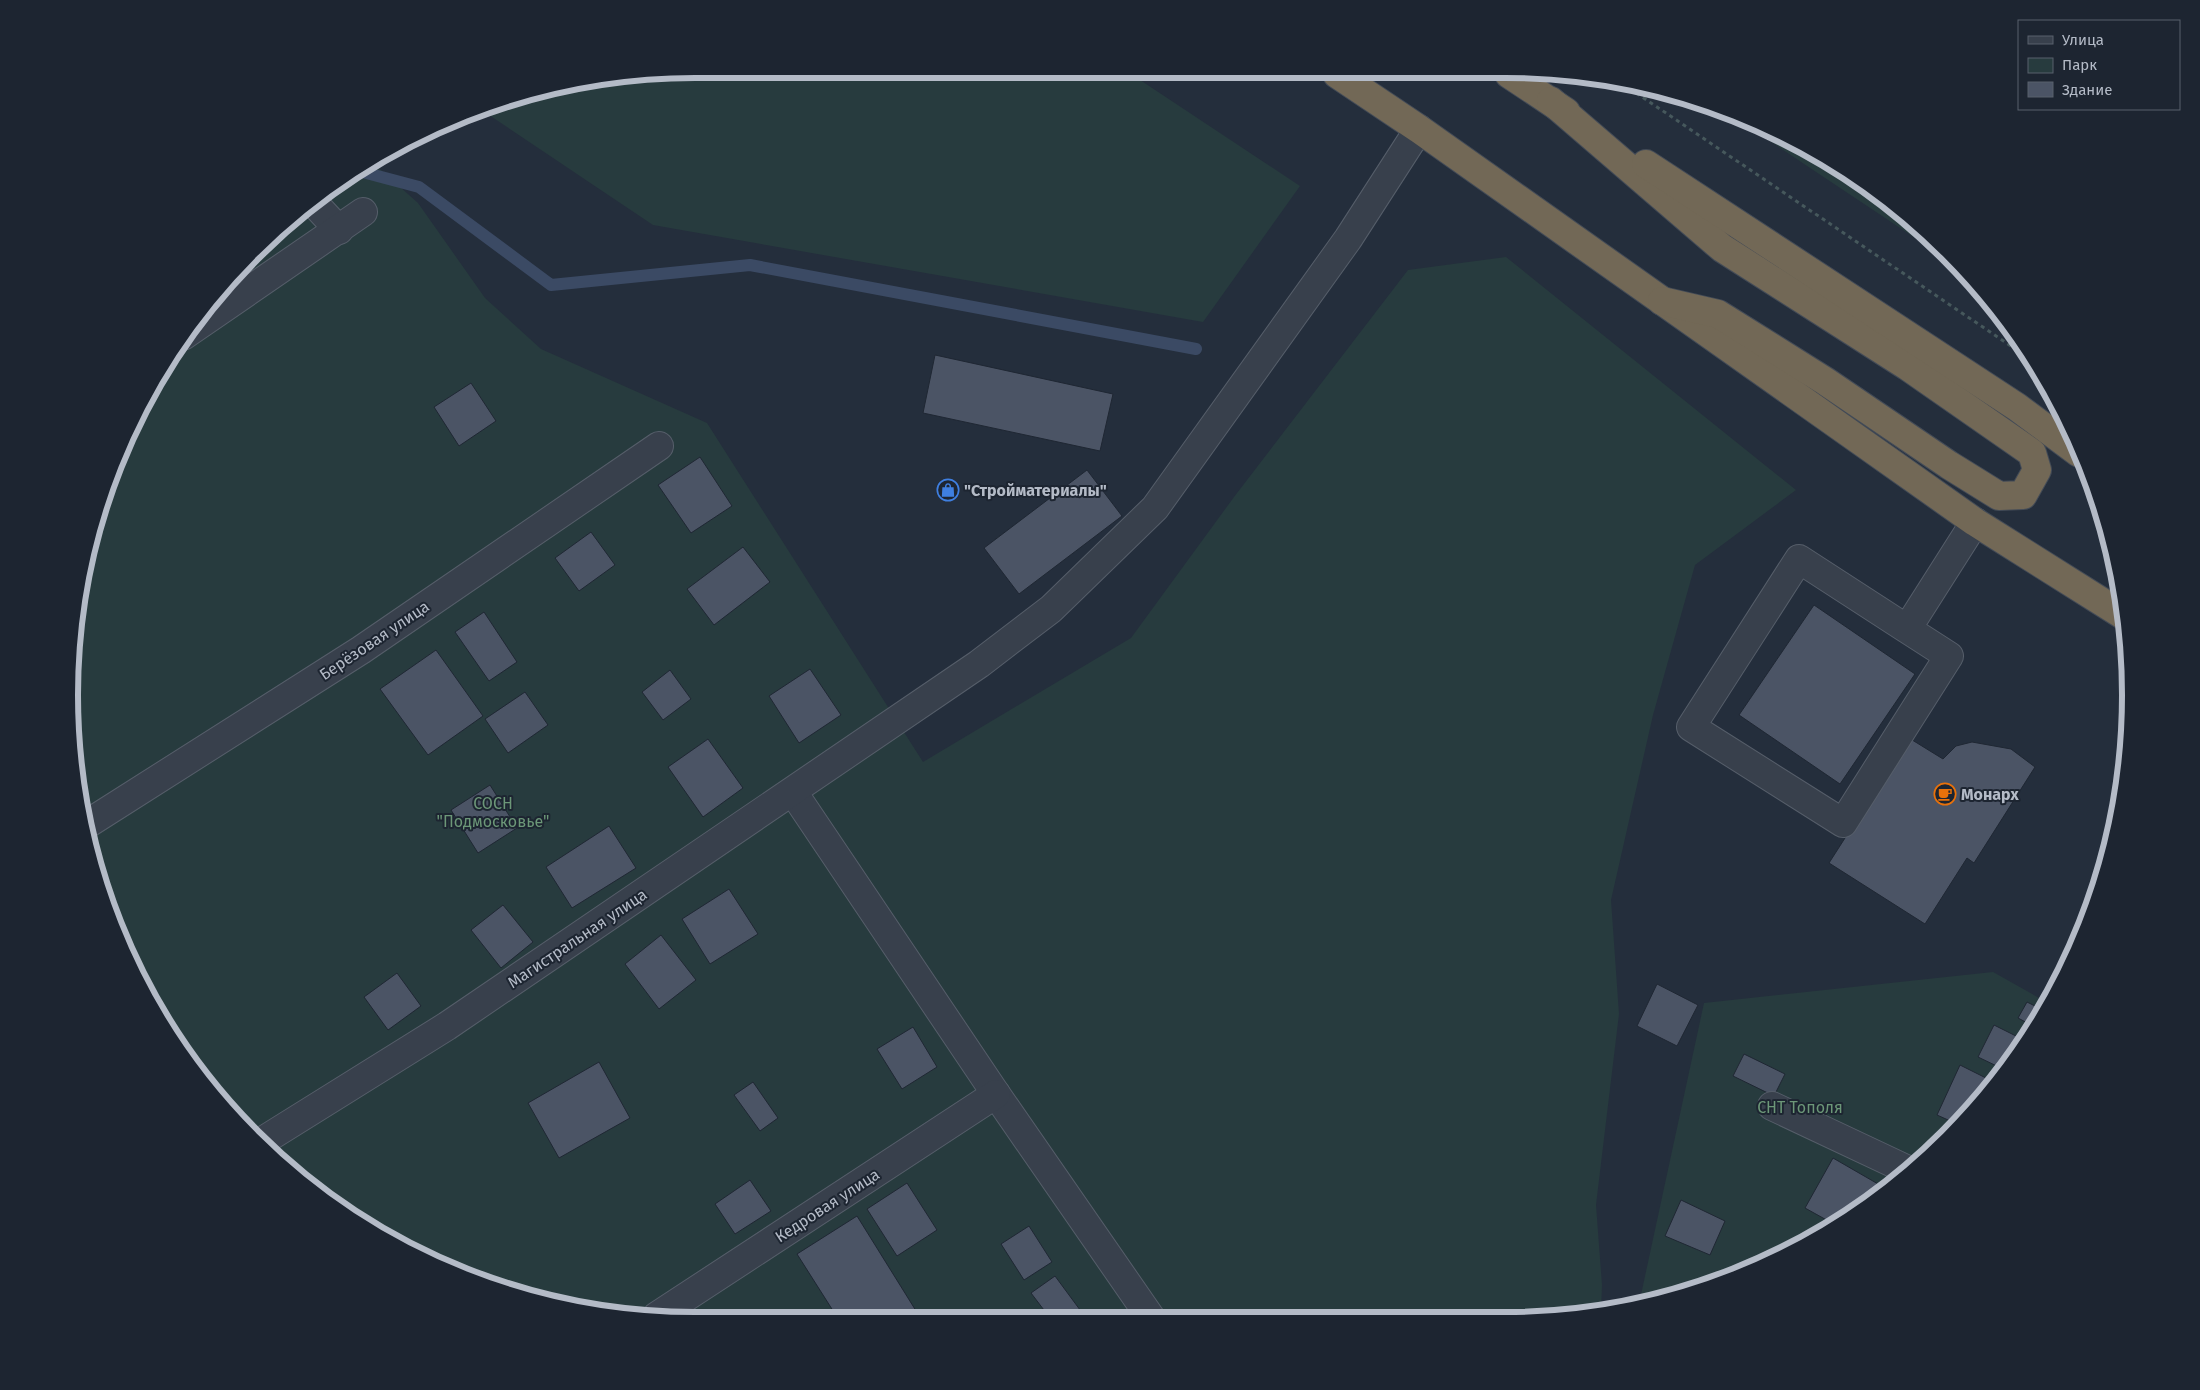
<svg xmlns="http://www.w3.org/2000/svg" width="2200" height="1390" font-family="'Fira Sans',sans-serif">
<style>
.green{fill:#273b3e}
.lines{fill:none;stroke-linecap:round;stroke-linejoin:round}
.stream{stroke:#3b4a64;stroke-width:12}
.building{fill:#4b5465;stroke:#1f2733}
.minor-casing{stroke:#565e6a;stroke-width:30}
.highway-casing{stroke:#434b57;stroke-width:30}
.path{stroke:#46585c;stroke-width:3;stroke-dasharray:4 4;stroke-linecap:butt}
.minor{stroke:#38404c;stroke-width:28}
.highway{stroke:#726856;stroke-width:28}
.labels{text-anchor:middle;stroke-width:4;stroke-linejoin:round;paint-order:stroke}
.poi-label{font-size:16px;font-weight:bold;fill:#b4bbc7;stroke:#1d2531;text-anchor:start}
.street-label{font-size:16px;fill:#b4bbc7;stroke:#1d2531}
.park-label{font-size:16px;fill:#6c9778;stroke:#1d2531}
.rim{fill:none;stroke:#b4bbc7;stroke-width:6}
</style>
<rect width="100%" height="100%" fill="#242e3c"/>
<g class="green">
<path d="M613,74H1131L1300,186L1203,322L653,225L480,109L494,102Z"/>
<path d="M1725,111L1745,117L1886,198L1963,270Z"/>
<path d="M372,162L418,203L485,298L541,349L707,423L923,762L1131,638L1234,497L1408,270L1506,257L1796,490L1695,565L1653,715L1611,900L1619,1014L1596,1205L1602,1285L1601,1311L1546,1320L614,1316L456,1274L314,1192L224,1108L174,1043L117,935L90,857L74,776L70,654L102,493L153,382L198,314L282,224L347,174Z"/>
<path d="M1993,972L2048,1003L2002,1076L1918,1166L1782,1257L1667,1300L1639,1304L1704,1003Z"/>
</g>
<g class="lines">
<path class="stream" d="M355,170L419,187L551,285L750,265L1196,349"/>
</g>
<g class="building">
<path d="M935,355L1113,394L1100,451L923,413Z"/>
<path d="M471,383L496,421L459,446L434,407Z"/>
<path d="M700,457L732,506L691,533L658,485Z"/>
<path d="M1087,470L1122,516L1019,594L984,548Z"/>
<path d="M591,532L615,565L579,591L555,558Z"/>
<path d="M743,547L770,582L714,625L687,589Z"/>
<path d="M1814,605L1915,674L1840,784L1739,715Z"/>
<path d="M484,612L517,662L489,681L455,632Z"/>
<path d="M436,650L483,716L428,755L380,689Z"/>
<path d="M810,669L841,715L799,743L769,696Z"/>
<path d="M670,670L691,699L663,720L642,692Z"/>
<path d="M525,692L548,725L508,753L485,719Z"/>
<path d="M1909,738L1943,759L1956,746L1972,742L2011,749L2035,767L1974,863L1967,858L1925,924L1829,863Z"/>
<path d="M708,739L743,788L703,817L668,767Z"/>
<path d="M490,785L517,828L478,853L451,810Z"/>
<path d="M609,826L636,868L572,908L546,867Z"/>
<path d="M729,889L758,934L710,964L682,919Z"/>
<path d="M503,905L533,942L501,968L471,930Z"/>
<path d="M661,935L696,980L659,1009L625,964Z"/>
<path d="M397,973L421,1006L388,1030L364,997Z"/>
<path d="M1657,984L1698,1005L1677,1046L1637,1026Z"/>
<path d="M2027,1002L2043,1010L2033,1026L2018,1018Z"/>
<path d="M1994,1025L2024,1040L2005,1070L1978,1057Z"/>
<path d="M913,1027L937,1067L902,1089L877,1049Z"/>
<path d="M1744,1054L1785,1074L1774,1096L1733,1076Z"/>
<path d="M599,1062L630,1118L559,1158L528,1103Z"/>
<path d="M1960,1065L1990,1080L1981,1099L1957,1124L1937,1115Z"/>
<path d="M753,1082L778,1118L760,1131L734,1095Z"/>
<path d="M1833,1158L1885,1188L1832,1223L1805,1208Z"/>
<path d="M750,1180L771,1211L735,1234L715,1204Z"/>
<path d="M907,1183L937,1230L897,1256L867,1209Z"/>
<path d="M1681,1200L1725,1221L1710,1255L1665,1236Z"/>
<path d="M857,1216L918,1314L912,1317H837L797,1254Z"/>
<path d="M1029,1226L1052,1262L1024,1280L1001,1244Z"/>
<path d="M1055,1276L1086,1318H1050L1031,1293Z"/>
</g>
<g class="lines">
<g class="minor-casing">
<g id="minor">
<path d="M312,201L339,230"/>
<path d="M183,336L363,212"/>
<path d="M1907,629L1949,656L1843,823L1691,727L1799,559L1907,629L1975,522"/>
<path d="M793,792L996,1094L1151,1318"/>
<path d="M84,826L361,650L659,446"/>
<path d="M1772,1106L1910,1171"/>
<path d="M261,1142L447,1026L979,664L1051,609L1155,508L1348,239L1419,129"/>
<path d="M657,1316L996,1094"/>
</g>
</g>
<g class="highway-casing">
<g id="highway">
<path d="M1337,74L1419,129L1975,522L2126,617"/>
<path d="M1509,74L1566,112"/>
<path d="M1551,101L1722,248L1907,366L2032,453L2037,470L2023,495L1999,496L1949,465L1825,381L1718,314L1662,301"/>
<path d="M1646,164L2017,407L2079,453"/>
</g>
</g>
<path class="path" d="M1623,84L2033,361"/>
<use href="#minor" class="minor"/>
<use href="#highway" class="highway"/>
</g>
<defs>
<g id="shop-ring" transform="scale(1.125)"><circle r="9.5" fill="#1d2531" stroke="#3f7fe0" stroke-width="1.5"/><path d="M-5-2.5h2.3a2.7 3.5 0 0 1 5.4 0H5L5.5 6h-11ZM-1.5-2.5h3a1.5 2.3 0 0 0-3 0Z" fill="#3f7fe0"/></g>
<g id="cafe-ring" transform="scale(1.125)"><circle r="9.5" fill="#1d2531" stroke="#e8710a" stroke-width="1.5"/><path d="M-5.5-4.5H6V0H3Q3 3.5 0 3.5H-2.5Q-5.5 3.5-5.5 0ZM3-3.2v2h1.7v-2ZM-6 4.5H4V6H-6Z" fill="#e8710a"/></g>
</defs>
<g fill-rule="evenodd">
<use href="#shop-ring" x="948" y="490"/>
<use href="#cafe-ring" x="1945" y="794"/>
</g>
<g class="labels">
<g class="poi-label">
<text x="964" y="496">"Стройматериалы"</text>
<text x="1961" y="800">Монарх</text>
</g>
<g class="street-label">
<text transform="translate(374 640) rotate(-34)" y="6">Берёзовая улица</text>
<text transform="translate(577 938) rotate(-34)" y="6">Магистральная улица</text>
<text transform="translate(827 1205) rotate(-33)" y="6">Кедровая улица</text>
</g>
<g class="park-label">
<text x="493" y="809">СОСН<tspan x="493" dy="18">"Подмосковье"</tspan></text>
<text x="1800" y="1113">СНТ Тополя</text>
</g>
</g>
<path d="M0 0H2200V1390H0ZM695 78H1505A617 617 0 0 1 2122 695V695A617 617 0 0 1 1505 1312H695A617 617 0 0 1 78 695V695A617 617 0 0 1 695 78Z" fill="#1d2531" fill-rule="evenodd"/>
<path class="rim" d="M695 78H1505A617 617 0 0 1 2122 695V695A617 617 0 0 1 1505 1312H695A617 617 0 0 1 78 695V695A617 617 0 0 1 695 78Z"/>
<rect x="2018" y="20" width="162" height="90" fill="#1d2531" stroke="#59616d"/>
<rect x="2028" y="36" width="25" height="8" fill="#38404c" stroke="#59616d"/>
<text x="2062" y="45" font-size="15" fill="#b4bbc7">Улица</text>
<rect x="2028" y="58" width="25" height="15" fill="#273b3e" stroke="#59616d"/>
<text x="2062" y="70" font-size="15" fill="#b4bbc7">Парк</text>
<rect x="2028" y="82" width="25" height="15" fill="#4b5465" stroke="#59616d"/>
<text x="2062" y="95" font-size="15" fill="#b4bbc7">Здание</text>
</svg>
